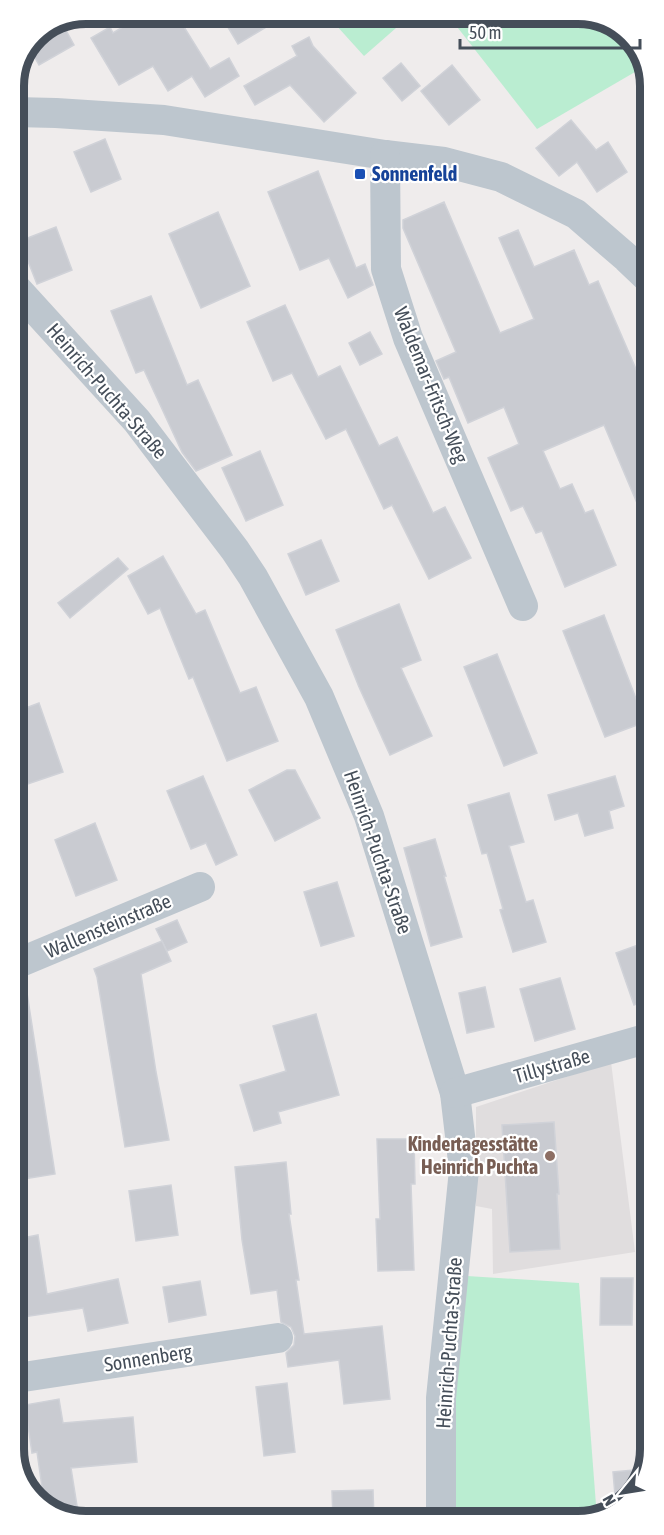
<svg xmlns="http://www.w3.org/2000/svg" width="664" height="1535" font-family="'Asap Condensed',sans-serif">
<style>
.education{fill:#e0ddde}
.green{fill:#baedd1}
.building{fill:#c9cbd1;stroke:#d0d2d8;stroke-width:1.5}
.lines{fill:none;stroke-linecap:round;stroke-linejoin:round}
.minor{stroke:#bdc6ce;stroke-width:30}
.transit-dot{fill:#1a4fb4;stroke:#fff;stroke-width:2}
.education-dot{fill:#8d6e63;stroke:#fff;stroke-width:2}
.labels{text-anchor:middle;stroke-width:4.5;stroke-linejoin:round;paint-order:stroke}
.transit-label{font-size:20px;font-weight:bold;fill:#164399;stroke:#fff;text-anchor:start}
.street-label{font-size:20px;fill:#454e59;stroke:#fff}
.education-label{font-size:20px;font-weight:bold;fill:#785e54;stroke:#fff;text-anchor:end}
.rim{fill:none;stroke:#454e59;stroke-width:8}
</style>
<rect width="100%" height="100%" fill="#efecec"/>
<path class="education" d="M611,1062L635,1252L493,1274L492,1209L476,1206V1107Z"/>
<g class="green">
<path d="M326,14H412L364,56Z"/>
<path d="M447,14H583L622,28L647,62V65L537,129Z"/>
<path d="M467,1276L579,1283L597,1518L452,1519V1392Z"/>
</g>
<g class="building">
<path d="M144,14H176L210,69L229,58L239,76L205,97L192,76L168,91L153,66L119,85L91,38L110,27L113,33Z"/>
<path d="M220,14H288L238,44Z"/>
<path d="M62,23L74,45L39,65L29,47L35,34Z"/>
<path d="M309,37L313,46L356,93L324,122L290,85L255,105L244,86L297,56L292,46Z"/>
<path d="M401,63L420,86L402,101L383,78Z"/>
<path d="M452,65L480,100L449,125L421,91Z"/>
<path d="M571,120L596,150L608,142L627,172L597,192L577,162L559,176L536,148Z"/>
<path d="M105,139L121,179L91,192L74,152Z"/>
<path d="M318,171L356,268L365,264L373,285L348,298L329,258L300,270L268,192Z"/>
<path d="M444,202L500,333L534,319L499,238L518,230L534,267L574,250L589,285L598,281L648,397V529L604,425L543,451L560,489L572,484L585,513L593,510L616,565L565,587L542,531L536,533L523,506L511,511L488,458L519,444L504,407L468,423L449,377L444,379L436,361L456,352L403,228V220Z"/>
<path d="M218,212L250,286L201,308L169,234Z"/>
<path d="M56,227L72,270L37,284L20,241Z"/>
<path d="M151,296L187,385L198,380L232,455L196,471L182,452L144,370L136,373L111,311Z"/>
<path d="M285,305L318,377L340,366L379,446L397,437L433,513L445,507L471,558L429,579L392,505L384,509L346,429L326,439L292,373L273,381L247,322Z"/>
<path d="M370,332L382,354L360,365L349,343Z"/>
<path d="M260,451L283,505L246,521L222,468Z"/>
<path d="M321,540L339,581L306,595L288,554Z"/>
<path d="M163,556L196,614L205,610L240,693L256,687L278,741L227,761L193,677L189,679L160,608L148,614L128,576Z"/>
<path d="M118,558L128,569L70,618L58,603Z"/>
<path d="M399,604L421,660L401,668L432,736L390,755L359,687L336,630Z"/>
<path d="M604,615L645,722L605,737L563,631Z"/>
<path d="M497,654L537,753L504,766L464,667Z"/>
<path d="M39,703L63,772L16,788L15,712Z"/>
<path d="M287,770H295L320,818L275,841L249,790Z"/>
<path d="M203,776L237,855L216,865L206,843L191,849L167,791Z"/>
<path d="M615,776L624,806L609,811L613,828L585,836L578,813L555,820L548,795Z"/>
<path d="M509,793L524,842L509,846L526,902L533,900L546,942L513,952L500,910L503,909L487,853L482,854L468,805Z"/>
<path d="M95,823L117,880L76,896L55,840Z"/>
<path d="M435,839L446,876H444L462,937L431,946L404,848Z"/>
<path d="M337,882L354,936L321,946L304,892Z"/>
<path d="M177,920L187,942L167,951L156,929Z"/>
<path d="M162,941L171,961L141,974L156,1072L169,1140L125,1147L97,977L94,969Z"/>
<path d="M649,941V999L634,1005L616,953Z"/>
<path d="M560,978L575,1029L535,1041L520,989Z"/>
<path d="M485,987L494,1027L467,1033L459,993Z"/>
<path d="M27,993L55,1174L17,1180L16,994Z"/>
<path d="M316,1014L339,1095L278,1112L281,1123L254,1131L240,1085L286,1071L273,1026Z"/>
<path d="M554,1122L559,1194H557L560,1249L510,1252L502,1125Z"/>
<path d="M377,1139H414L415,1184H411L414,1270L378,1271L376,1219H380Z"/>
<path d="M286,1162L291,1214H289L299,1280H296L304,1334L382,1326L390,1399L344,1404L339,1360L288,1367L286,1353L294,1345L295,1336L291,1327L281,1322L277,1290L251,1294L242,1240L235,1167Z"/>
<path d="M171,1185L178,1235L136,1241L129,1191Z"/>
<path d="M38,1235L47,1294L118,1279L128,1323L88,1331L83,1308L17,1318V1239Z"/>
<path d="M601,1278H633L632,1325H600Z"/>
<path d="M200,1281L206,1315L169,1322L163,1287Z"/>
<path d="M287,1383L295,1452L264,1456L256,1387Z"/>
<path d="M59,1399L63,1423L133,1417L137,1462L71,1468L78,1512L62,1514L45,1508L37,1452L32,1453L25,1405Z"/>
<path d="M644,1469L636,1493L616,1507L613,1472Z"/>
<path d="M373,1490L374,1519L333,1520L332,1491Z"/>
</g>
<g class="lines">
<g class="minor">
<path d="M14,112L56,113L164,120L385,155L444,162L501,177L576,214L627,258L647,277"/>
<path d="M385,155L386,269L408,338L523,606"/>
<path d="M14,286L137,421L235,550L253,577L319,697L369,816L455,1093L464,1170L441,1398V1519"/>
<path d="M16,964L200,887"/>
<path d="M455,1093L649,1038"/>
<path d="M17,1378L278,1338"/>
</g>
</g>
<rect class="transit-dot" x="354" y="168" width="12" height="12" rx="3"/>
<circle class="education-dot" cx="550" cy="1156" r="6"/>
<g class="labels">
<g class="transit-label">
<text x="372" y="181">Sonnenfeld</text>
</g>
<g class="street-label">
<text transform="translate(431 385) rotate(68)" y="7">Waldemar-Fritsch-Weg</text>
<text transform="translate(107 391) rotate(49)" y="7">Heinrich-Puchta-Straße</text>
<text transform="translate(378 852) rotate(71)" y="7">Heinrich-Puchta-Straße</text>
<text transform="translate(108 926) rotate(-23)" y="7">Wallensteinstraße</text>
<text transform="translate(552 1066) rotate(-16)" y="7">Tillystraße</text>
<text transform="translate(449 1343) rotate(-86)" y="7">Heinrich-Puchta-Straße</text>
<text transform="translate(148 1358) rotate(-9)" y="7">Sonnenberg</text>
</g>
<g class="education-label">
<text x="538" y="1151">Kindertagesstätte<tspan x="538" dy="23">Heinrich Puchta</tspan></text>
</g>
</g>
<path d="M0 0H664V1535H0ZM86 24H578A62 62 0 0 1 640 86V1449A62 62 0 0 1 578 1511H86A62 62 0 0 1 24 1449V86A62 62 0 0 1 86 24Z" fill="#fff" fill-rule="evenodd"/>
<path class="rim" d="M86 24H578A62 62 0 0 1 640 86V1449A62 62 0 0 1 578 1511H86A62 62 0 0 1 24 1449V86A62 62 0 0 1 86 24Z"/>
<g transform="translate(622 1493) rotate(240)" stroke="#ffffff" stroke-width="4.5" paint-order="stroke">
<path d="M0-4.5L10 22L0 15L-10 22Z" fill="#454e59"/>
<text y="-9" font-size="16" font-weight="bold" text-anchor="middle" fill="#454e59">N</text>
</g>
<path d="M460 39v9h180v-9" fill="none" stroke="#454e59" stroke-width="3"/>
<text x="469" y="39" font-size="18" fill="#454e59" stroke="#ffffff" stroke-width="4.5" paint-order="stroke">50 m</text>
</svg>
